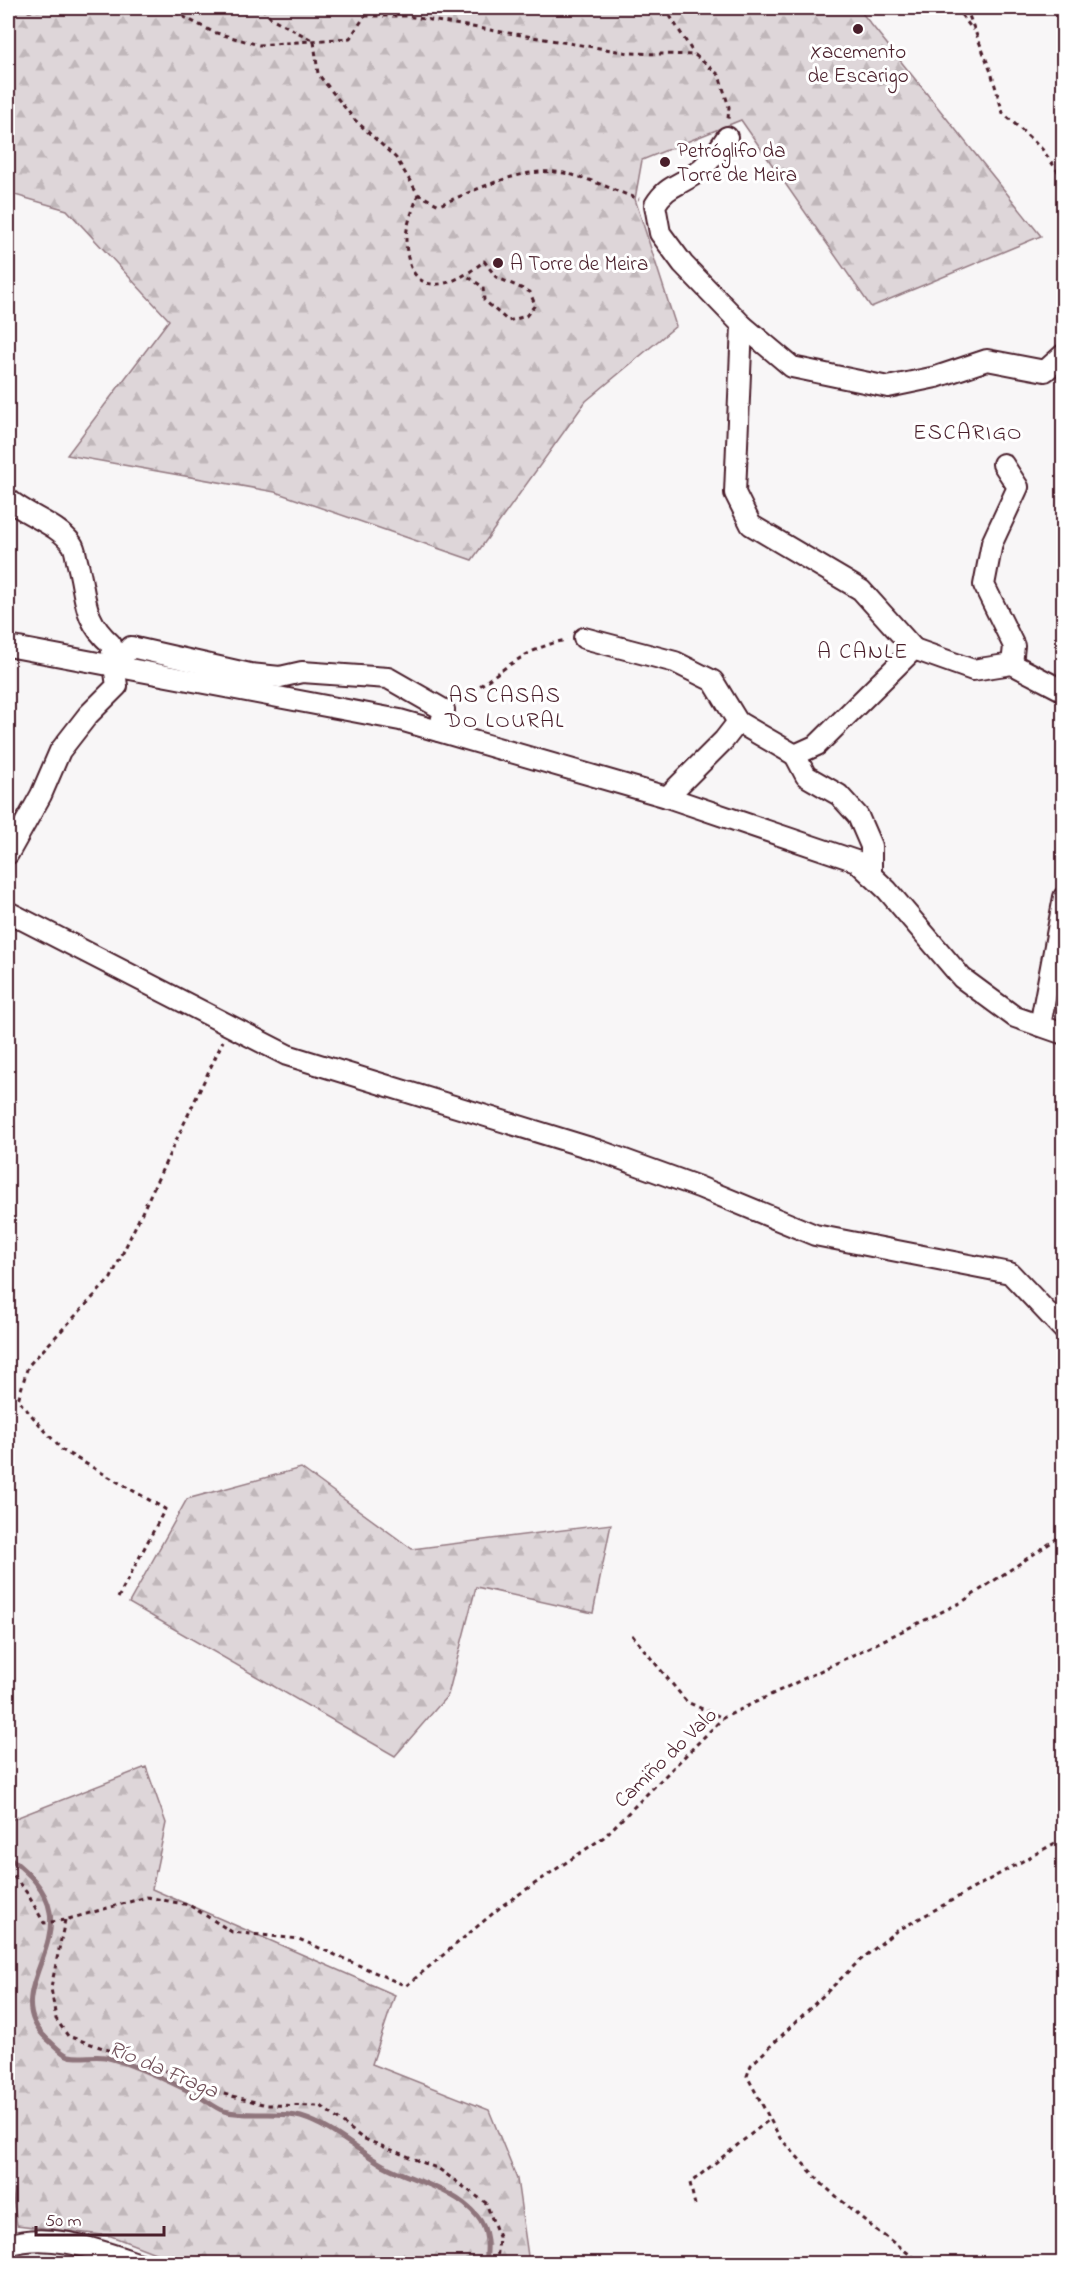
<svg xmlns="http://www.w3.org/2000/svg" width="1071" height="2271" font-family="'Indie Flower',sans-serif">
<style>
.forest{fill:url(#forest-firs);stroke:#947a82;stroke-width:1.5}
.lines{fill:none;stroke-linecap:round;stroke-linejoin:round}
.stream{stroke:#8f747b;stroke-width:5}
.minor-casing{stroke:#4a1f2b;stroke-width:24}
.path{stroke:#4a1f2b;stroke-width:3;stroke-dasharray:4.5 4.5;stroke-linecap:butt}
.minor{stroke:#fff;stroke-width:20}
.poi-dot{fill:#4a1f2b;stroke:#fff;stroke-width:2}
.labels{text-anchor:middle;stroke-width:6;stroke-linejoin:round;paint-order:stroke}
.poi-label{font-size:21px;fill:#4a1f2b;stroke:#fff;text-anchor:start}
.street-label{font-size:21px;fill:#4a1f2b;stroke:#fff}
.neighbourhood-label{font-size:22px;letter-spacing:1.5px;fill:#4a1f2b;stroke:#fff}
.water-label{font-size:22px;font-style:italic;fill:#72515a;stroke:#fff}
</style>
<defs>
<pattern id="forest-firs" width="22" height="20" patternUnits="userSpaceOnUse" patternTransform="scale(1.5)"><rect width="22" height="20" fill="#ded6d9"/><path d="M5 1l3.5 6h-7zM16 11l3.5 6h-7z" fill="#c0b7ba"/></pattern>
</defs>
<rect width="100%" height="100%" fill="#f8f6f7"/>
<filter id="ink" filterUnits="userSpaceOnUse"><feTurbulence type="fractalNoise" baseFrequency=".0167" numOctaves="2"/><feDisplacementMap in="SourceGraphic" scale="12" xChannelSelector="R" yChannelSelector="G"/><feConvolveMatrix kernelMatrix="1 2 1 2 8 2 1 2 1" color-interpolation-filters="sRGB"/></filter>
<g filter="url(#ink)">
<g class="forest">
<path d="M8,8H858L1041,236L871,307L741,120L642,160L635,199L676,326L586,401L472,560L275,492L67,455L169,320L67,210L8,193Z"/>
<path d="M301,1468L412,1549L611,1524L593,1613L476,1587L448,1695L395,1756L129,1603L187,1499Z"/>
<path d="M146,1767L166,1823L152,1889L395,1995L372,2064L489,2110L517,2179L529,2263H181L111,2236L17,2225L8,2165V1821Z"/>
</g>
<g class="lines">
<path class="stream" d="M8,1856C26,1871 46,1887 50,1912C57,1958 5,2000 47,2039C54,2044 60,2053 69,2056C80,2059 93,2055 105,2057C130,2063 173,2083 197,2095C206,2100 215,2108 224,2111C249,2118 276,2110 301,2117C331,2126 355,2149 383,2165C412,2181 454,2188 477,2216C489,2230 488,2247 486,2264"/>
<g class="minor-casing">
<g id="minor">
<path d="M727,137C717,152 708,165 692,176C675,187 666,187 655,205L660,233L683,264L742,325L735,493L751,525L861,590L914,649"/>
<path d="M742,325L792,367L888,387L936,377L987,360L1045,371L1064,354"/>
<path d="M1003,464L1018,487L992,543L984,585L1014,646L1012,664"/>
<path d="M8,499C27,516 56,523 72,544C75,548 76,556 77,561C87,596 81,618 111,644L117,686L88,715L60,751L41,795L8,854"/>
<path d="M584,638L675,662L713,681L738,722"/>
<path d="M8,646L400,720L667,797L856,861L887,890L962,978L1015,1017L1064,1034"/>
<path d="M114,666L131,647L250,674L280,677L302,672L388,678L444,710L439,731"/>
<path d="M795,755L806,776L839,795L858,816L871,846V875"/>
<path d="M667,797L724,740L738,722L795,755L817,745L914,649L973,670L1012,664L1064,691"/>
<path d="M8,912L287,1055L597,1150L699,1187L815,1235L1010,1273L1064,1330"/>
<path d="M1040,1026L1064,897"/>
<path d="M8,2245C50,2231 98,2250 140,2264"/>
</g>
</g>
<g class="path">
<path d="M19,8L29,11L56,8"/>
<path d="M167,8L213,32L259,45L350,38L365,16"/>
<path d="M262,8L271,18L314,41L318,74L354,119L396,158L418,194L439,205C472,192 506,174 541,172C574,169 608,189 639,199"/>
<path d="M362,8L365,16"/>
<path d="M665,8L694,54"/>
<path d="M956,8L973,30"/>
<path d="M966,8L991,72L1003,113L1042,149L1064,180"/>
<path d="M365,16H406L629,53L695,55L719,75L729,107L728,119"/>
<path d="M418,194C414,208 406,225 406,239C407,301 450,290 484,261L496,277L530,292L535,305L526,316L508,321L484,300L483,287L467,276"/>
<path d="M458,701C491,680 526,646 567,640"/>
<path d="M118,1598L165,1509L62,1450L18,1400L28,1366L111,1278L223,1041"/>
<path d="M632,1635L687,1702L723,1718"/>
<path d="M8,1869L27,1893L44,1923L65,1920L147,1897L189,1905L232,1932L299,1939L406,1986L503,1905L604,1837L723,1718L962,1602L1064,1534"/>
<path d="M65,1920L51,1988L56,2019L68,2036L152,2065L220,2093L267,2105L321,2106L362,2138L439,2169L486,2203L499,2237L497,2264"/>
<path d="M695,2205L690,2183L770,2119"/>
<path d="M923,2264L876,2230L823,2185L780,2138L747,2076L751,2065L857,1963L895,1932L1064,1838"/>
</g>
<use href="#minor" class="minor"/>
</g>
</g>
<g class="poi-dot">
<circle cx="858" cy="29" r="6"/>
<circle cx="665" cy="162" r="6"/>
<circle cx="498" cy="263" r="6"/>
</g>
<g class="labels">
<g class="poi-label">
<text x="858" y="58" text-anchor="middle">Xacemento<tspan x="858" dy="24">de Escarigo</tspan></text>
<text x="677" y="157">Petróglifo da<tspan x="677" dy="24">Torre de Meira</tspan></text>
<text x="510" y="270">A Torre de Meira</text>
</g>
<g class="street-label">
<text transform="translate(665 1757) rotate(-44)" y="7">Camiño do Valo</text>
</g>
<g class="neighbourhood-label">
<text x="968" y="439">ESCARIGO</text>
<text x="863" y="658">A CANLE</text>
<text x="505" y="702">AS CASAS<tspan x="505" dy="25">DO LOURAL</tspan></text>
</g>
<g class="water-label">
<text transform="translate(164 2068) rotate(23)" y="8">Río da Fraga</text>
</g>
</g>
<rect width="1071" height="2271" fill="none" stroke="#fff" stroke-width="30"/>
<rect x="15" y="15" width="1041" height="2241" fill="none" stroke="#4a1f2b" stroke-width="2" filter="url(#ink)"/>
<path d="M36 2226v9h128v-9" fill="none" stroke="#4a1f2b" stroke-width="3"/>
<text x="45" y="2226" font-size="18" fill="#4a1f2b" stroke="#ffffff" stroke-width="4.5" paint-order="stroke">50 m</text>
</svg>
